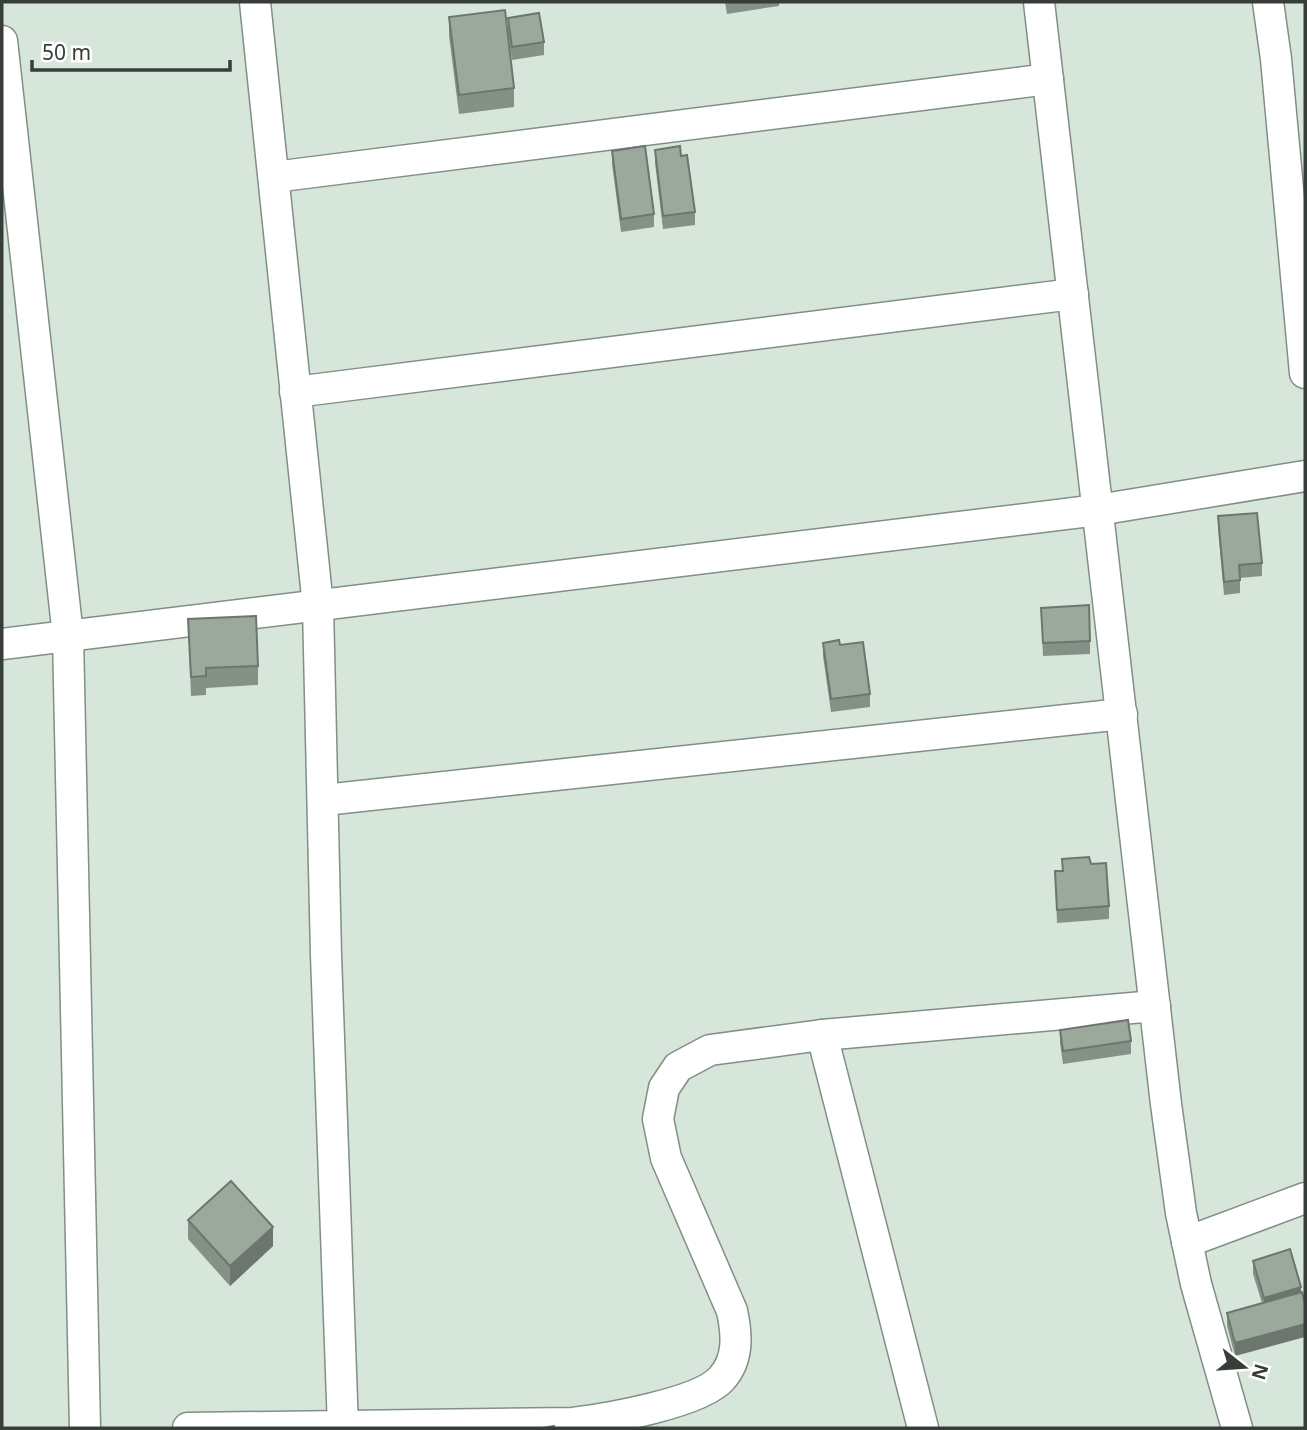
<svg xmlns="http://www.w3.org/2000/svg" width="1307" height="1430" font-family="'Noto Sans',sans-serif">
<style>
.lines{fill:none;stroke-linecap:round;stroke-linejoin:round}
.street-casing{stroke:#818f84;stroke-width:33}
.street{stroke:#fff;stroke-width:30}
.wall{fill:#859187}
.shaded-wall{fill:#6c766e}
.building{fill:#9ba99d;stroke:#6c766e;stroke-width:2}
</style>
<rect width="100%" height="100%" fill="#d7e6da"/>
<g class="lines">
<g class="street-casing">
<g id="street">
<path d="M255,2L318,606L326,955L343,1428"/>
<path d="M1039,2L1166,1104L1181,1213L1196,1284L1237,1428"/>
<path d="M1268,2L1276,59L1305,373"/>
<path d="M2,41L68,636L85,1428"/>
<path d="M274,177L1048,79"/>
<path d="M295,392L1073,294"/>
<path d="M2,644L1098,510L1305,476"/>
<path d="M324,800L1122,714"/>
<path d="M822,1035L923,1428"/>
<path d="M1187,1242L1305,1198"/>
<path d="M188,1428L573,1423C606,1419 701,1403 722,1378C739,1359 737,1334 732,1311L666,1158L658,1119L664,1088L678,1067L710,1050L822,1035L1155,1006"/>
</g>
</g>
<use href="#street" class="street"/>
</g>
<g class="wall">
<path d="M725,2H779V6L727,14Z"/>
<path d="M449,17L514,88V107L459,114L449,36Z"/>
<path d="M508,18L544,42V55L512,60L508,31Z"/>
<path d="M655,150L681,156L695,212V225L663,229L655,163Z"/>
<path d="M612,151L654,214V227L621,232L612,164Z"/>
<path d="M1218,516L1262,563V576L1240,578V593L1224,595L1218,529Z"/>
<path d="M1041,608L1090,641V654L1043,656Z"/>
<path d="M188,619L258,666V685L206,688V695L191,696Z"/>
<path d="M823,643L840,645L870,694V707L831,712L823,656Z"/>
<path d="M1062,859L1109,906V919L1057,923L1055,871H1062Z"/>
<path d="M1060,1030L1131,1041V1054L1063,1064L1060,1043Z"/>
<path d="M188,1220L273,1246L230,1286L188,1239Z"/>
<path d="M1253,1261L1301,1287L1235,1356L1227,1326V1313L1262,1303L1253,1274Z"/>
</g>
<g class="shaded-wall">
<path d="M273,1227V1246L230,1286V1266Z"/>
<path d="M1301,1287V1300L1264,1311V1298Z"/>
<path d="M1305,1324V1337L1235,1356V1343Z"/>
</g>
<g class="building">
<path d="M505,10L514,88L459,95L449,17Z"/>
<path d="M539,13L544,42L512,47L508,18Z"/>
<path d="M645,146L654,214L621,219L612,151Z"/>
<path d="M680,146L681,156L687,155L695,212L663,216L655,150Z"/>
<path d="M1257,513L1262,563L1239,565L1240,580L1224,582L1218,516Z"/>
<path d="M1089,605L1090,641L1043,643L1041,608Z"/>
<path d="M256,616L258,666L206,668V676L191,677L188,619Z"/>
<path d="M839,640L840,645L863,642L870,694L831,699L823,643Z"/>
<path d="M1089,857L1091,864L1106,863L1109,906L1057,910L1055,871H1063L1062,859Z"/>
<path d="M1128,1020L1131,1041L1063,1051L1060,1030Z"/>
<path d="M231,1181L273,1227L230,1266L188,1220Z"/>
<path d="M1290,1249L1301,1287L1264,1298L1253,1261Z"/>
<path d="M1302,1292L1305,1303V1324L1235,1343L1227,1313Z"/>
<path d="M554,1426V1428H543Z"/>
</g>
<rect width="1307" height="1430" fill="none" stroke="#373d38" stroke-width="7"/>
<g transform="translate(1244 1367) rotate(107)" stroke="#ffffff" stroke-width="5" paint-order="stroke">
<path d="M0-5L12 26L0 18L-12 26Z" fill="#373d38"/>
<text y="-10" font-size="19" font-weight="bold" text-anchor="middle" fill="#373d38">N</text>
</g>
<path d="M32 60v10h198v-10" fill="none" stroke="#373d38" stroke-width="3.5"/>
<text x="42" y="60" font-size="21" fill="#373d38" stroke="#ffffff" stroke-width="5" paint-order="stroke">50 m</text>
</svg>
